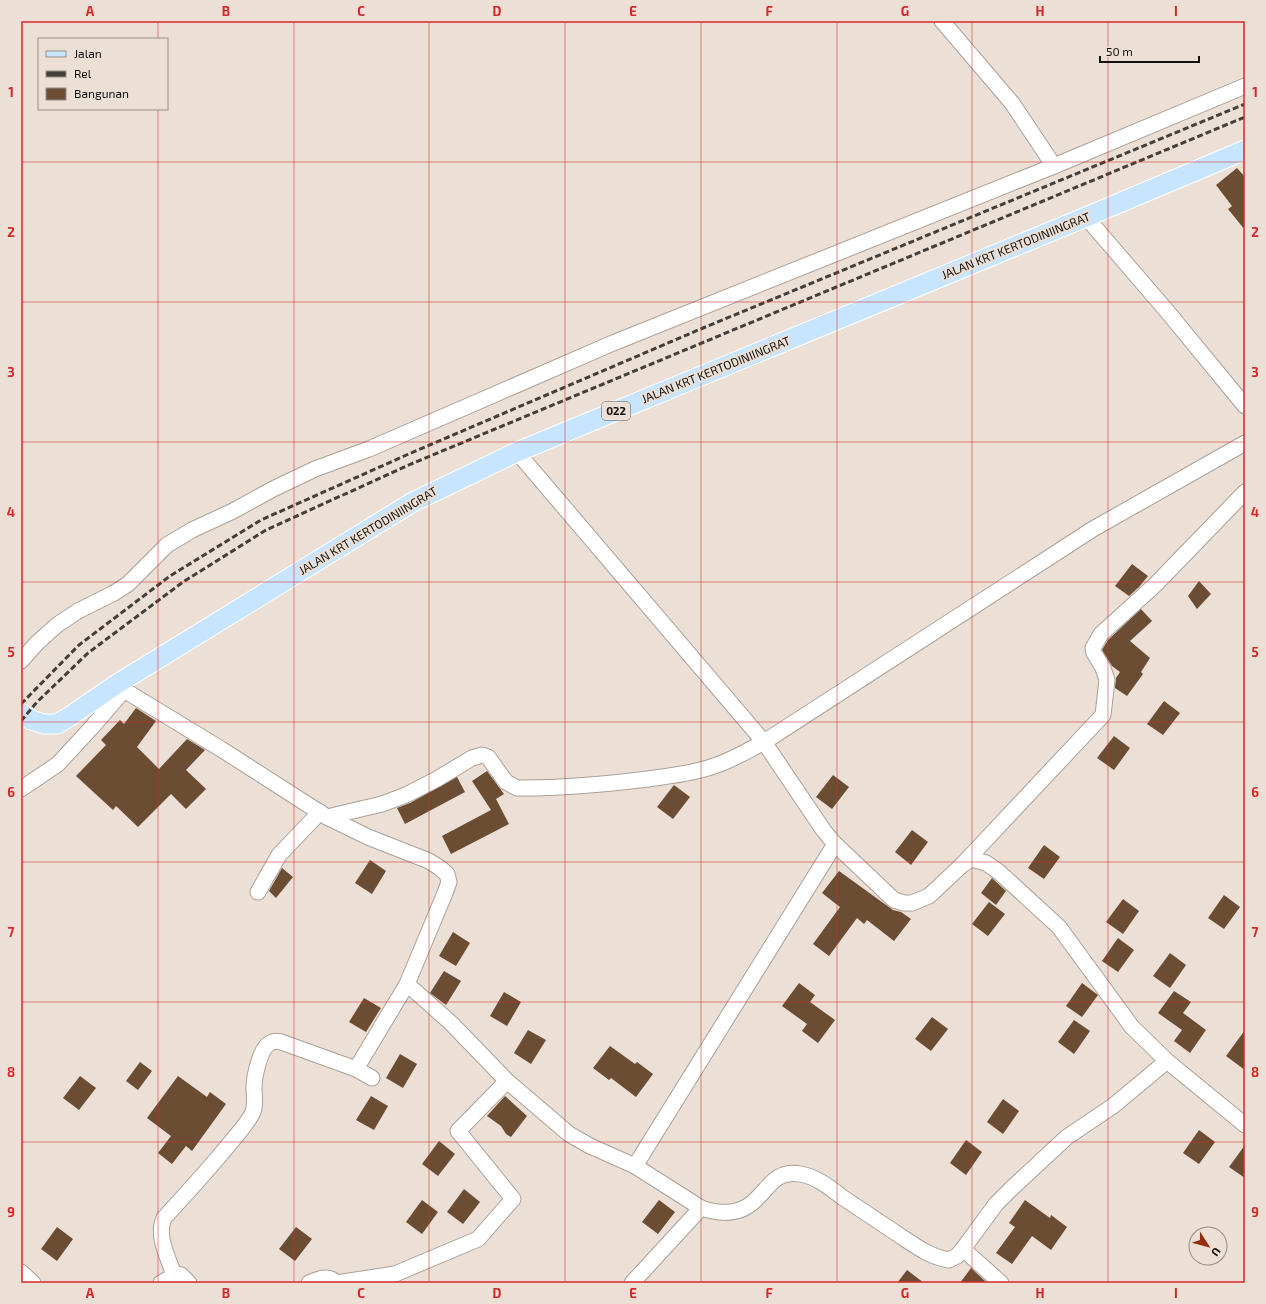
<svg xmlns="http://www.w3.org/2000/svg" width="1266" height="1304" font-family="'Exo 2',sans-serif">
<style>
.building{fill:#6b4d33}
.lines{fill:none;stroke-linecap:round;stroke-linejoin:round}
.minor-casing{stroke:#aaa097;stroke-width:17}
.major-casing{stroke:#fff;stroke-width:21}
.minor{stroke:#fff;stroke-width:15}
.major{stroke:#c7e5ff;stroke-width:19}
.rail{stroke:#433e39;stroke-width:3;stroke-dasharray:6 3;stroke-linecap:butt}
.grid{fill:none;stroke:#d62828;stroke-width:1;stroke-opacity:0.55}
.labels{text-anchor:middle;stroke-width:4;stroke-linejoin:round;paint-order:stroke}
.shield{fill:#ebdfd6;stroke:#544f49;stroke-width:1}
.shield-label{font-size:11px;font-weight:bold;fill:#14110d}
.street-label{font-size:12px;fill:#14110d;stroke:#ebdfd6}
.neatline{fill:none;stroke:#d62828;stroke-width:1.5}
.grid-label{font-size:13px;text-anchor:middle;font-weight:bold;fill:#d62828}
</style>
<rect width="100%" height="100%" fill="#ebdfd6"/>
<g class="building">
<path d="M1237,168L1245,177V230L1228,209L1232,206L1216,185Z"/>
<path d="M1132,564L1148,576L1139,587L1129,596L1115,586Z"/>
<path d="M1199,581L1211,594L1197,609L1188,596Z"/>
<path d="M1141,609L1152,621L1130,641L1150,658L1141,672L1143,674L1127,696L1115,688L1116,678L1120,672L1112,666L1102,650L1108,640Z"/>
<path d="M1164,701L1180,713L1163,735L1147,724Z"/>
<path d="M136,708L156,721L137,747L159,769L187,739L205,750L186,770L206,789L186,809L171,794L138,827L116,806L113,810L76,776L106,745L101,740L120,720L124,724Z"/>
<path d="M1114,736L1130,748L1114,770L1097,758Z"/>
<path d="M487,771L504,794L496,799L509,824L451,854L442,836L491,810L472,781Z"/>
<path d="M833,775L849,787L832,809L816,797Z"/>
<path d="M457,777L465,792L405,824L397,808L410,803Z"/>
<path d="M674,785L690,797L673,819L657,807Z"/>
<path d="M912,830L928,842L911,865L895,852Z"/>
<path d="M1044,845L1060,857L1044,879L1028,868Z"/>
<path d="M370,860L386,871L372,894L355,883Z"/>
<path d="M282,868L293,877L276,898L269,891Z"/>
<path d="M839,871L893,910L901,912L911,919L894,941L867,920L864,924L857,918L829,956L813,944L840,907L822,893Z"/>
<path d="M992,878L1006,891L996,905L981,893Z"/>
<path d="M1224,895L1240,907L1224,929L1208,918Z"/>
<path d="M1123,899L1139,911L1123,934L1106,922Z"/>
<path d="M989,902L1005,914L988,936L972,924Z"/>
<path d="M453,932L470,943L456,966L439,956Z"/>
<path d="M1118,938L1134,950L1118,972L1102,961Z"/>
<path d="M1170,953L1186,965L1170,988L1153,976Z"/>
<path d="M444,971L461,981L446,1005L430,993Z"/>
<path d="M799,983L815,995L810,1002L835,1020L818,1043L802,1031L807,1024L782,1006Z"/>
<path d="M1082,983L1098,995L1082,1017L1066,1006Z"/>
<path d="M1174,991L1191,1002L1183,1013L1206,1030L1190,1053L1174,1041L1182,1030L1158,1013Z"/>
<path d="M504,992L521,1002L507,1026L490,1016Z"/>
<path d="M364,998L381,1008L366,1032L349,1022Z"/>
<path d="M932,1017L948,1029L931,1051L915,1039Z"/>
<path d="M1074,1020L1090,1031L1074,1054L1058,1042Z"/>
<path d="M528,1030L546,1040L531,1064L514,1053Z"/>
<path d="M1245,1030V1070L1226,1056Z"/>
<path d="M610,1046L635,1064L637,1062L653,1074L636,1097L611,1078L609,1080L593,1068Z"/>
<path d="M400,1054L417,1064L403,1088L386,1078Z"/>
<path d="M140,1062L152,1071L138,1090L126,1081Z"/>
<path d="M80,1076L96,1088L79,1110L63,1098Z"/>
<path d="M178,1076L207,1097L210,1092L226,1104L192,1151L186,1146L172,1164L158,1153L171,1136L147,1118Z"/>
<path d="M371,1096L388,1106L374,1130L356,1120Z"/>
<path d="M505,1096L527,1116L511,1137L506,1134L501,1126L487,1116Z"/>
<path d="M1003,1099L1019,1111L1003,1134L987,1122Z"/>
<path d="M1199,1130L1215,1142L1199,1164L1183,1153Z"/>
<path d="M966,1140L982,1152L966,1175L950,1163Z"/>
<path d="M439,1141L455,1154L438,1176L422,1164Z"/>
<path d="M1245,1145V1178L1229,1167Z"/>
<path d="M464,1189L480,1202L463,1224L447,1212Z"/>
<path d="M422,1200L438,1212L422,1234L406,1222Z"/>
<path d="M659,1200L675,1212L658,1234L642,1222Z"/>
<path d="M1025,1200L1050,1218L1051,1215L1067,1227L1051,1250L1032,1236L1012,1264L996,1253L1015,1227L1009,1223Z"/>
<path d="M57,1227L73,1239L57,1261L41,1249Z"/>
<path d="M296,1227L312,1239L295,1261L279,1249Z"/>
<path d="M971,1268L985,1281L984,1283H960Z"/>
<path d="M907,1270L924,1283H897Z"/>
</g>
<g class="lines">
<g class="minor-casing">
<g id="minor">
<path d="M942,21L1012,103L1054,166"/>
<path d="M1086,217L1166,310L1245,406"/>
<path d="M517,452L764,742L824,831L835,844L894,900L904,903H912L929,896L962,865L972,859L986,863L999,872L1059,927L1132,1027L1167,1061L1245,1125"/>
<path d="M21,661L37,643L57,625L78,611L114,593L128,584L167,545L192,530L233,511L273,489L315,469L369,449L613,343L1054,166L1245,86"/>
<path d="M117,684L124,690L221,749L327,817L368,837L429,861L440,868L447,874L449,882L445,893L407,984L356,1069L284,1043C279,1041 275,1040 270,1043C260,1048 254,1077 254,1088C254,1097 256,1104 253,1112C248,1123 239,1132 231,1142C210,1168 187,1193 164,1218C156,1236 168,1257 174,1275"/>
<path d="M21,789L58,764L93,726L124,690"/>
<path d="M327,817L382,804L406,795L437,779L472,758L482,755L488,757L506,782L517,788H523C565,788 607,784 648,779C671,776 695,773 717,765C734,759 749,750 764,742L1093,529L1245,443"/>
<path d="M963,864L1103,715L1107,680L1103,668L1094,653L1093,648L1101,634L1155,585L1245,492"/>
<path d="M258,892L279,855L320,812"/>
<path d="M407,984L451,1023L507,1081L569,1134L590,1146L635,1166L701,1208C716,1213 734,1215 748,1206C767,1194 772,1169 800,1174C817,1177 829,1187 842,1197C860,1209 878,1221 896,1233C913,1244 929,1257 949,1260L957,1256L963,1249L996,1204L1012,1188L1067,1137L1113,1106L1167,1061"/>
<path d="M356,1069L372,1078"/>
<path d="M635,1166L835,844"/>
<path d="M963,1249L1001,1283"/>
<path d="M21,1272L33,1283"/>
<path d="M161,1283L177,1274L181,1275L189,1283"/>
<path d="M309,1283C318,1279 329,1274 336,1283L395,1274L478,1239L513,1199L458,1131L507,1081"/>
<path d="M632,1283L701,1208"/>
</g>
</g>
<g class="major-casing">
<path id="major" d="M21,713L31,720L44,724H57L69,717L117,684L413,502L517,452L1086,217L1245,150"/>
</g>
<use href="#minor" class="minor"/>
<use href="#major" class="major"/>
<g class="rail">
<path d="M21,704L79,645L170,576L261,520L411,453L703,328L1245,104"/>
<path d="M21,721L37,702L88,653L183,582L266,530L411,464L1245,117"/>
</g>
</g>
<path class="grid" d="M158,21V39M294,21V1283M429,21V1283M565,21V1283M701,21V1283M837,21V1283M972,21V1283M1108,21V1283M158,109V1283M21,162H1245M21,302H1245M21,442H1245M21,582H1245M21,722H1245M21,862H1245M21,1002H1245M21,1142H1245"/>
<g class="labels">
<rect class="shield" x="602" y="402" width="28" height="18" rx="3"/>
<g class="shield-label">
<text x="616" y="415">022</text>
</g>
<g class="street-label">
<text transform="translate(1016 246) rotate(-22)" y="4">JALAN KRT KERTODINIINGRAT</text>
<text transform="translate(716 370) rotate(-22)" y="4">JALAN KRT KERTODINIINGRAT</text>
<text transform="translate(368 531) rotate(-31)" y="4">JALAN KRT KERTODINIINGRAT</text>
</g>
</g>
<rect width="1266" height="1304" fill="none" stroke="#ebdfd6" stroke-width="44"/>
<rect x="38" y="38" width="130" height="72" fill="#ebdfd6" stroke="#958d86"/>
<rect x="46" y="51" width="20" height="6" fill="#c7e5ff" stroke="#958d86"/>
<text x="74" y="58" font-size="12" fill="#14110d">Jalan</text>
<rect x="46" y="71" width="20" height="6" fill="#433e39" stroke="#958d86"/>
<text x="74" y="78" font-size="12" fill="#14110d">Rel</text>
<rect x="46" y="88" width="20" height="12" fill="#6b4d33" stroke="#958d86"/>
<text x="74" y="98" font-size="12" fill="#14110d">Bangunan</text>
<g transform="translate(1208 1246) rotate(126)"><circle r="19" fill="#ebdfd6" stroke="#958d86"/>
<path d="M0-3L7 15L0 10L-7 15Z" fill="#942c0f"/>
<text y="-6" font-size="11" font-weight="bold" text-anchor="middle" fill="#14110d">U</text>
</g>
<path d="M1100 56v6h99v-6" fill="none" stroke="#14110d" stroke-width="2"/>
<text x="1106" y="56" font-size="12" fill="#14110d" stroke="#ebdfd6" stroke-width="3" paint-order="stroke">50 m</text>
<rect x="22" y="22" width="1222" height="1260" class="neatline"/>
<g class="grid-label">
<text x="90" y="16">A</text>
<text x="226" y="16">B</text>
<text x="361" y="16">C</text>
<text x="497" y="16">D</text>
<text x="633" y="16">E</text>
<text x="769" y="16">F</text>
<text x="905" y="16">G</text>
<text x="1040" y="16">H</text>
<text x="1176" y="16">I</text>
<text x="11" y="97">1</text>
<text x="1255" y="97">1</text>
<text x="11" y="237">2</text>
<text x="1255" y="237">2</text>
<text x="11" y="377">3</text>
<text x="1255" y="377">3</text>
<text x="11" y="517">4</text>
<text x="1255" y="517">4</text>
<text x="11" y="657">5</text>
<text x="1255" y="657">5</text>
<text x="11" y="797">6</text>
<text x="1255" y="797">6</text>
<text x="11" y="937">7</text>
<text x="1255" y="937">7</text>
<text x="11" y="1077">8</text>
<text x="1255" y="1077">8</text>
<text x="11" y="1217">9</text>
<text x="1255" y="1217">9</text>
<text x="90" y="1298">A</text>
<text x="226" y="1298">B</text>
<text x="361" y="1298">C</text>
<text x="497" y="1298">D</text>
<text x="633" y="1298">E</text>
<text x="769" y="1298">F</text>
<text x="905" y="1298">G</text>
<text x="1040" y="1298">H</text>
<text x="1176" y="1298">I</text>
</g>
</svg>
